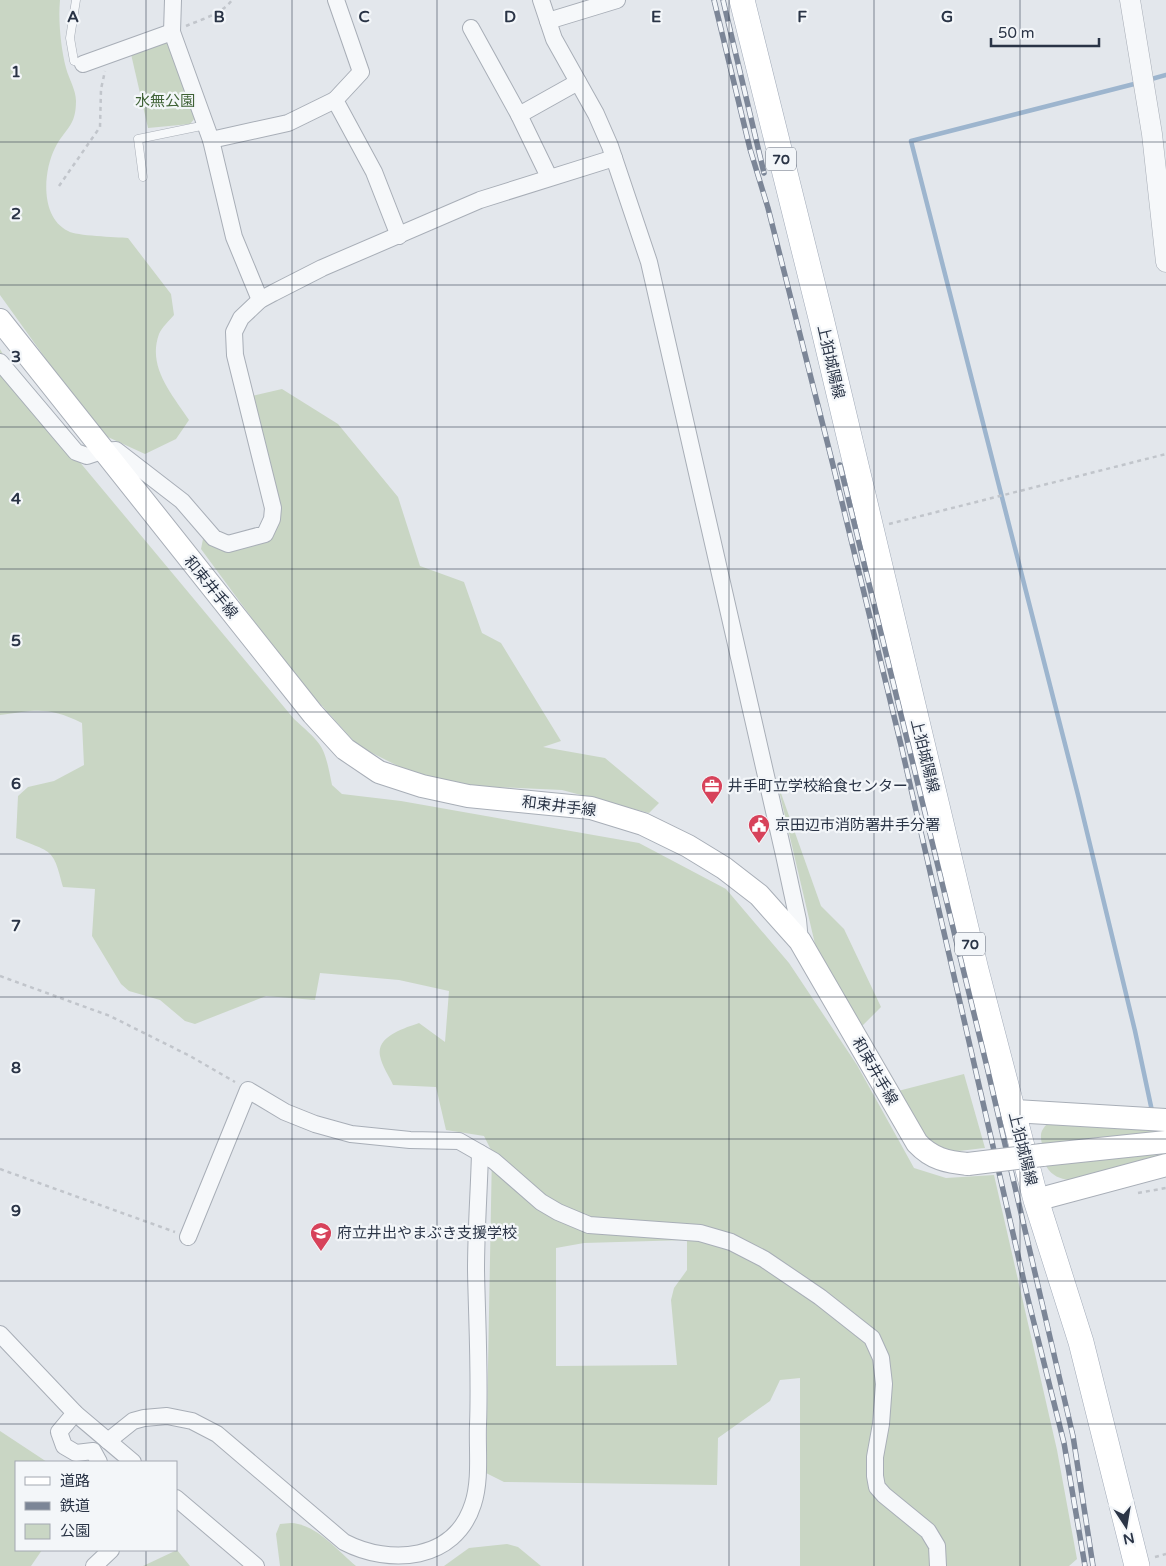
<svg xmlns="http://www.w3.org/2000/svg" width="1166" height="1566" font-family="'Varela Round','Noto Sans JP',sans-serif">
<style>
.green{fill:#c9d6c4;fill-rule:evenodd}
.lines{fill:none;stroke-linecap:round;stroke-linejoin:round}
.stream{stroke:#9db5ce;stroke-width:4.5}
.service-casing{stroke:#a8aeb7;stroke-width:9}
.minor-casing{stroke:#a8aeb7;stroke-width:18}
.tertiary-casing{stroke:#a8aeb7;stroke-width:21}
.secondary-casing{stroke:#a8aeb7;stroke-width:24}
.primary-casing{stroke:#a2abb9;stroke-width:26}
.path{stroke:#c1c5cb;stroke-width:2.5;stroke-dasharray:4 4;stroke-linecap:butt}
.service{stroke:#f6f8fa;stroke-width:8}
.minor{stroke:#f6f8fa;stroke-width:16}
.tertiary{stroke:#f6f8fa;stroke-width:20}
.secondary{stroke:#fff;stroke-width:22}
.primary{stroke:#fff;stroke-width:25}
.rail-casing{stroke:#7c8697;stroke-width:5.5}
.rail{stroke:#f3f6f9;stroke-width:4;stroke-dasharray:11;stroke-linecap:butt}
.secondary-bridge-casing{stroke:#a8aeb7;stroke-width:24;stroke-linecap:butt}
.secondary-bridge{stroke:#fff;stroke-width:22}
.grid{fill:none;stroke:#2a3446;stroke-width:1;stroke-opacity:0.55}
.labels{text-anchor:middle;stroke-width:4.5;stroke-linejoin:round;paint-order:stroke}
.shield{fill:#f3f6f9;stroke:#666e7c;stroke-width:1}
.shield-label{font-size:14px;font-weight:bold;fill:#2a3446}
.park-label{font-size:15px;fill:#3f6236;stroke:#f3f6f9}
.street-label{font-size:15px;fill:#2a3446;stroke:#f3f6f9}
.poi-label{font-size:15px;fill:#2a3446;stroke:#f3f6f9;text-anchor:start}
.grid-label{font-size:16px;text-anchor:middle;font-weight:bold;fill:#2a3446;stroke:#f3f6f9;stroke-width:4.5;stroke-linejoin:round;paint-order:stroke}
</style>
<rect width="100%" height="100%" fill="#e3e7ec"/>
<g class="green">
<path d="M0,0H60C58,21 61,48 66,68C69,79 76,90 76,101C76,127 65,128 55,148C43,172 40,217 68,231C76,236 116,237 128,238L171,294L174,315C169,321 162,327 159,334C147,367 172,394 189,420L176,439L145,454L99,433L0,295Z"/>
<path d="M168,41L195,118L190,124L148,128L131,54Z"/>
<path d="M0,349L28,400L294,719C324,746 324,745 332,785L342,794L401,801L639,843L726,889L789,963L857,1065L914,1168L946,1178L994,1175L1057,1450L1077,1559L1069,1566H800V1378L780,1380L770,1401L718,1438L717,1485L504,1482L486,1473L492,1152L484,1136L446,1130L436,1087L393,1085C389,1076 382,1066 380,1056C376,1036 405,1028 419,1023L445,1042L449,991L399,980L320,973L315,1000L266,996L195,1024L185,1021L160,1000L129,991L121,984L92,936L95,889L63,887C53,848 53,853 16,838L18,796L28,787L54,781L84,765L82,723C48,706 36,710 0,715ZM687,1240V1270L674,1288L671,1300L677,1365L556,1366V1248L584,1243Z"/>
<path d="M282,389L338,424L398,497L420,566L464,582L482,633L501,643L561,741L543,747L605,758L659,803L649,813L562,790L472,786L414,774L358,746L290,670L201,549L203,539L216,547H247L267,539L276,526L280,504L269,471L252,396Z"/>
<path d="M777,782L821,906L844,929L881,1007L860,1028L815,944Z"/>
<path d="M964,1074L985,1148C973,1149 954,1153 942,1150C922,1146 906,1108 898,1091Z"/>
<path d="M1050,1121L1164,1124L1166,1132L1042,1144C1039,1132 1042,1129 1050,1121Z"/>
<path d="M1166,1149V1160L1075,1181C1060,1179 1051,1177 1044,1162Z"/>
<path d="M0,1431L47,1462H16V1550H42L31,1566H0Z"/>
<path d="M291,1523C316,1524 337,1550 356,1566H280L276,1534L280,1524Z"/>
<path d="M507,1544L518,1547L541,1566H444L469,1548Z"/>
<path d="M177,1550L190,1566H143Z"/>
</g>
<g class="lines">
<g class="stream">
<path d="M1148,80L1166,75"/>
<path d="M1138,83L911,141L1078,795L1135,1031L1152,1111"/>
</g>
<g class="service-casing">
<g id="service">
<path d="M76,0L70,38L74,61L83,64"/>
<path d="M143,177L138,139L206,125"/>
</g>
</g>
<g class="minor-casing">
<g id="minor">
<path d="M173,0L172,32L211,140L234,237L260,300"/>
<path d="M336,0L361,72L335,100L374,172L399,236"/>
<path d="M541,0L554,39L596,114L610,146L649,262L784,855L798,920L800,941"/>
<path d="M548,21L617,0"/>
<path d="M471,28L519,115L549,177"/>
<path d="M83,64L172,32"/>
<path d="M519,115L578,82"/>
<path d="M211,140L288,123L335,100"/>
<path d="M0,362L76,452L87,456L102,451L116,450L182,501L214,538L228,544L265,534L272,519L273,508L235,355L234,332L241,318L260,300L273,293L322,268L480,200L614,158"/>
<path d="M188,1237L248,1090L285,1112L315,1124L351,1134L410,1140L459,1141L494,1161L541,1202L558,1212L589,1225L700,1233L731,1242L764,1259L820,1297L872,1338L881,1358L884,1384L881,1424L875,1457V1476L877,1487L884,1495L928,1531L937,1546L938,1566"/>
<path d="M0,1334L75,1413L133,1462"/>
<path d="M75,1413L59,1432L64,1446L76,1453L93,1451L99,1462"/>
<path d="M108,1441L133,1421L144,1418L167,1416L192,1421L217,1434L344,1542C390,1566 455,1561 473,1504C481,1480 477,1450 478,1425C480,1373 477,1322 476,1270C476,1231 479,1191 480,1153"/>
<path d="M176,1498L256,1566"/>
<path d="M94,1566L111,1550"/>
</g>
</g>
<g class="tertiary-casing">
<path id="tertiary" d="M1130,0L1152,134L1166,262"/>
</g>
<g class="secondary-casing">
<g id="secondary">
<path d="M0,320L313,714L345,749L379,772L422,786L468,796L591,808L643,824L688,846L724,868L759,895L800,941L917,1143C932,1159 947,1162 968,1164"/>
<path d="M1014,1111L1166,1120"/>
<path d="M1042,1155L1166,1142"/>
<path d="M1036,1200L1166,1165"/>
</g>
</g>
<g class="primary-casing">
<path id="primary" d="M742,0L821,318L976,970L1036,1200L1081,1342L1137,1566"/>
</g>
<g class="path">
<path d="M186,26C202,19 222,14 232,0"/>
<path d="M59,186L100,127L101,89L105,71"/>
<path d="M889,524L1166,454"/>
<path d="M0,976L110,1016L190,1056L235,1082"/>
<path d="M0,1169L175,1232"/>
<path d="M1138,1193L1166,1188"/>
<path d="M1155,1557L1166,1554"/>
</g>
<use href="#service" class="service"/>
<use href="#minor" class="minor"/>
<use href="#tertiary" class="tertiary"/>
<use href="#secondary" class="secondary"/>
<use href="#primary" class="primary"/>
<g class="rail-casing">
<g id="rail">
<path d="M714,0L750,149L768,208L831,457L901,745L1028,1299L1064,1443L1085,1566"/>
<path d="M723,0L764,173"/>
<path d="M840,465L987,1067L1073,1436L1093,1566"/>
</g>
</g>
<use href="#rail" class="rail"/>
<g class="secondary-bridge-casing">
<path id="secondary-bridge" d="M968,1164L1042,1155"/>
</g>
<use href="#secondary-bridge" class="secondary-bridge"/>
</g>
<path class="grid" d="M146,0V1462M292,0V1566M437,0V1566M583,0V1566M729,0V1566M874,0V1566M1020,0V1566M0,142H1166M0,285H1166M0,427H1166M0,569H1166M0,712H1166M0,854H1166M0,997H1166M0,1139H1166M0,1281H1166M0,1424H1166M146,1550V1566"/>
<defs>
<g id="office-pin" transform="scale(1.125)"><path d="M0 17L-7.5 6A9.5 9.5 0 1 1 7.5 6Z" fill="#d7425a" stroke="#f3f6f9"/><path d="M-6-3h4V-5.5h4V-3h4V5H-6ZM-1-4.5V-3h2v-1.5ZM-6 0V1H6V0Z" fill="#fff"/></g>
<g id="civic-pin" transform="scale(1.125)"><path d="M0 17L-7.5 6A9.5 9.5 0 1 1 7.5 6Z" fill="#d7425a" stroke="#f3f6f9"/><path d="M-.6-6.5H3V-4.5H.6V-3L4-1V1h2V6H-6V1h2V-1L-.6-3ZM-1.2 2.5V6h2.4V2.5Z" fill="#fff"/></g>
<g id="school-pin" transform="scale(1.125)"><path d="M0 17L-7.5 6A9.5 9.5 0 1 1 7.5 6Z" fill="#d7425a" stroke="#f3f6f9"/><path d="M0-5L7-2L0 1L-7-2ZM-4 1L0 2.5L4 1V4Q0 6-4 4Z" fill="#fff"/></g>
</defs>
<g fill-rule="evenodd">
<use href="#office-pin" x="712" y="786"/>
<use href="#civic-pin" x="759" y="825"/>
<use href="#school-pin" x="321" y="1233"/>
</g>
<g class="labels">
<g class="shield">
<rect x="766" y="147.5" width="30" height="23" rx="4"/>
<rect x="955" y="932.5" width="30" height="23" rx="4"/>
</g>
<g class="shield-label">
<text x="781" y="164">70</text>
<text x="970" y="949">70</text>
</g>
<g class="park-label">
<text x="165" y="106">水無公園</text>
</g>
<g class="street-label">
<text transform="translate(831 362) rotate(77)" y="5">上狛城陽線</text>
<text transform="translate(211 587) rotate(51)" y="5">和束井手線</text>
<text transform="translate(925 756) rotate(76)" y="5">上狛城陽線</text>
<text transform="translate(559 806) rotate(7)" y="5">和束井手線</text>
<text transform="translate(875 1071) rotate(60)" y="5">和束井手線</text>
<text transform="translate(1023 1149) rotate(76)" y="5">上狛城陽線</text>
</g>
<g class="poi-label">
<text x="728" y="791">井手町立学校給食センター</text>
<text x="775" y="830">京田辺市消防署井手分署</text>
<text x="337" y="1238">府立井出やまぶき支援学校</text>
</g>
</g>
<g class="grid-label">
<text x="73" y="22">A</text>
<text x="219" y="22">B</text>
<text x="364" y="22">C</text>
<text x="510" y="22">D</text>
<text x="656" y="22">E</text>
<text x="802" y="22">F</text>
<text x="947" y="22">G</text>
<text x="16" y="77">1</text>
<text x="16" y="219">2</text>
<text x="16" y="362">3</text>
<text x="16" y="504">4</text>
<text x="16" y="646">5</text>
<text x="16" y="789">6</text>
<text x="16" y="931">7</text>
<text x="16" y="1073">8</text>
<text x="16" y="1216">9</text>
</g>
<rect x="15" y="1461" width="162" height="90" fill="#f3f6f9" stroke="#a3a8b1"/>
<rect x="25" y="1477" width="25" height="8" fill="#ffffff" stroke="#a3a8b1"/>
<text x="60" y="1486" font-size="15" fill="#2a3446">道路</text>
<rect x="25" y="1502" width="25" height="8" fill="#7c8697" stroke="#a3a8b1"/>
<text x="60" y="1511" font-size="15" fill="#2a3446">鉄道</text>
<rect x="25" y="1524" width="25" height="15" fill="#c9d6c4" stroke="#a3a8b1"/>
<text x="60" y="1536" font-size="15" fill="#2a3446">公園</text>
<g transform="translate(1126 1526) rotate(168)" stroke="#f3f6f9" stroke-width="4" paint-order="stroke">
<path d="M0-4L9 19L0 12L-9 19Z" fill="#2a3446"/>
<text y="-8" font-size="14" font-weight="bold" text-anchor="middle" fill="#2a3446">N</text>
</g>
<path d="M991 38v8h108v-8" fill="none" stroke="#2a3446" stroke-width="2.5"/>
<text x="998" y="38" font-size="15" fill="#2a3446" stroke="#f3f6f9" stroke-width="4" paint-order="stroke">50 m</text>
</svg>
